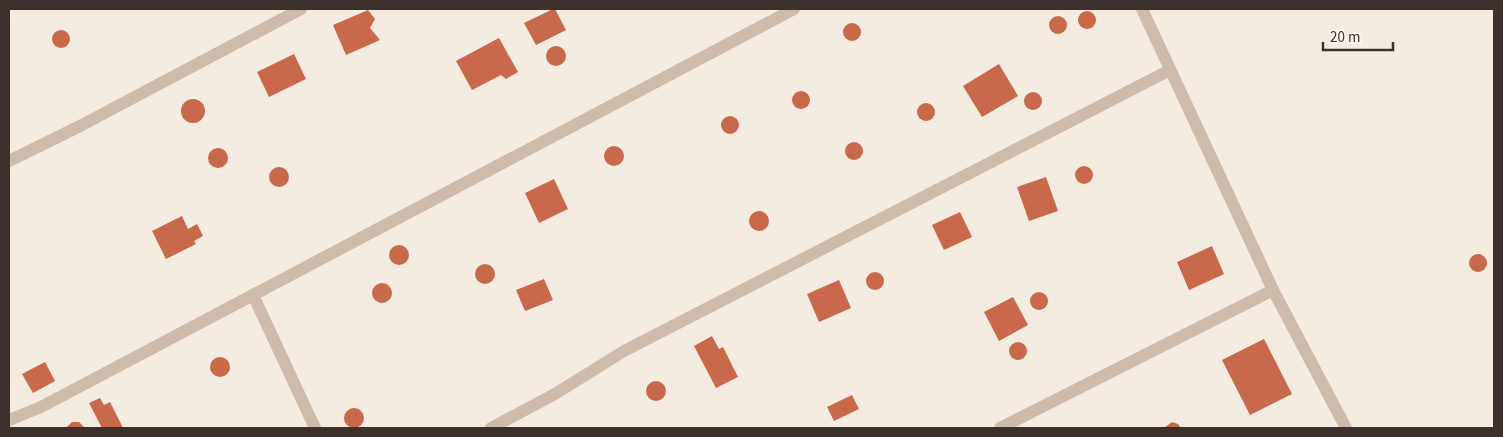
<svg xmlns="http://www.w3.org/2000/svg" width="1503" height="437" font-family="'Source Sans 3',sans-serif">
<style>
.building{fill:#c8694b}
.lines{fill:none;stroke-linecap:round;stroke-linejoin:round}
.minor{stroke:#cdbbac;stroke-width:12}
</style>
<rect width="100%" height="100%" fill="#f4ebe1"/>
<g class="building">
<path d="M553,9H555L566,30L536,45L524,23Z"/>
<path d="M368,10L375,19L370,28L380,40L346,55L333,25Z"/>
<circle cx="1087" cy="20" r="9"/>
<circle cx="1058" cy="25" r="9"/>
<circle cx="852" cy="32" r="9"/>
<circle cx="61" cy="39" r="9"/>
<path d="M499,38L518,72L506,79L501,75L472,90L456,61Z"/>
<circle cx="556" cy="56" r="10"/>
<path d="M294,54L306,79L269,97L257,72Z"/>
<path d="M999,64L1018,96L982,117L963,86Z"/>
<circle cx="801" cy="100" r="9"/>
<circle cx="1033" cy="101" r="9"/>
<circle cx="193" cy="111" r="12"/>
<circle cx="926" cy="112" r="9"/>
<circle cx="730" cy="125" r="9"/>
<circle cx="854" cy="151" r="9"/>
<circle cx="614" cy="156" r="10"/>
<circle cx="218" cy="158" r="10"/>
<circle cx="1084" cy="175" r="9"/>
<circle cx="279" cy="177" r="10"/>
<path d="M1046,177L1058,211L1029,221L1017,187Z"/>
<path d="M554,179L568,209L539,223L525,193Z"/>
<circle cx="759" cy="221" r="10"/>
<path d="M960,212L972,237L944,250L932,225Z"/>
<path d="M182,216L188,229L197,224L203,236L194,241L196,244L166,259L152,231Z"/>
<circle cx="399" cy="255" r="10"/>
<path d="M1212,246L1224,274L1189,290L1177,262Z"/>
<circle cx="1478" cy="263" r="9"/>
<circle cx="485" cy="274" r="10"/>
<circle cx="875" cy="281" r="9"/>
<path d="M544,279L553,300L525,311L516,290Z"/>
<path d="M839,280L851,308L819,322L807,294Z"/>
<circle cx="382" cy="293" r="10"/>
<circle cx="1039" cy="301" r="9"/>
<path d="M1013,297L1028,325L999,341L984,312Z"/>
<path d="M712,336L719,349L723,347L738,377L716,388L694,346Z"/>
<path d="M1264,339L1292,394L1250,415L1222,360Z"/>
<circle cx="1018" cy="351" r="9"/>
<circle cx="220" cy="367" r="10"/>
<path d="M45,362L55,381L33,393L22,374Z"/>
<circle cx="656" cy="391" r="10"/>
<path d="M852,395L859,409L834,421L827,407Z"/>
<path d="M100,398L104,405L110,402L123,428H102L89,403Z"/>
<circle cx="354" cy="418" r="10"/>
<path d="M72,422H79L85,428H66Z"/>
<path d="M1172,422L1178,424L1181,428H1164Z"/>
</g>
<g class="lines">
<g class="minor">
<path d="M1142,9L1273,290L1346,428"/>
<path d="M9,161L80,126L301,9"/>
<path d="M253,295L315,428"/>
<path d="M9,420L41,407L794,9"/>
<path d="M491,428L555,394L624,351L1170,70"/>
<path d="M1000,428L1273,290"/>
</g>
</g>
<rect width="1503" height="437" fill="none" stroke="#3b302b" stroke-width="20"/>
<path d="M1323 42v8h70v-8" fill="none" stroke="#3b302b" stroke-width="2.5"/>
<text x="1330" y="42" font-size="15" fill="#3b302b" stroke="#fbf5ee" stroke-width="4" paint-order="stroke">20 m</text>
</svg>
